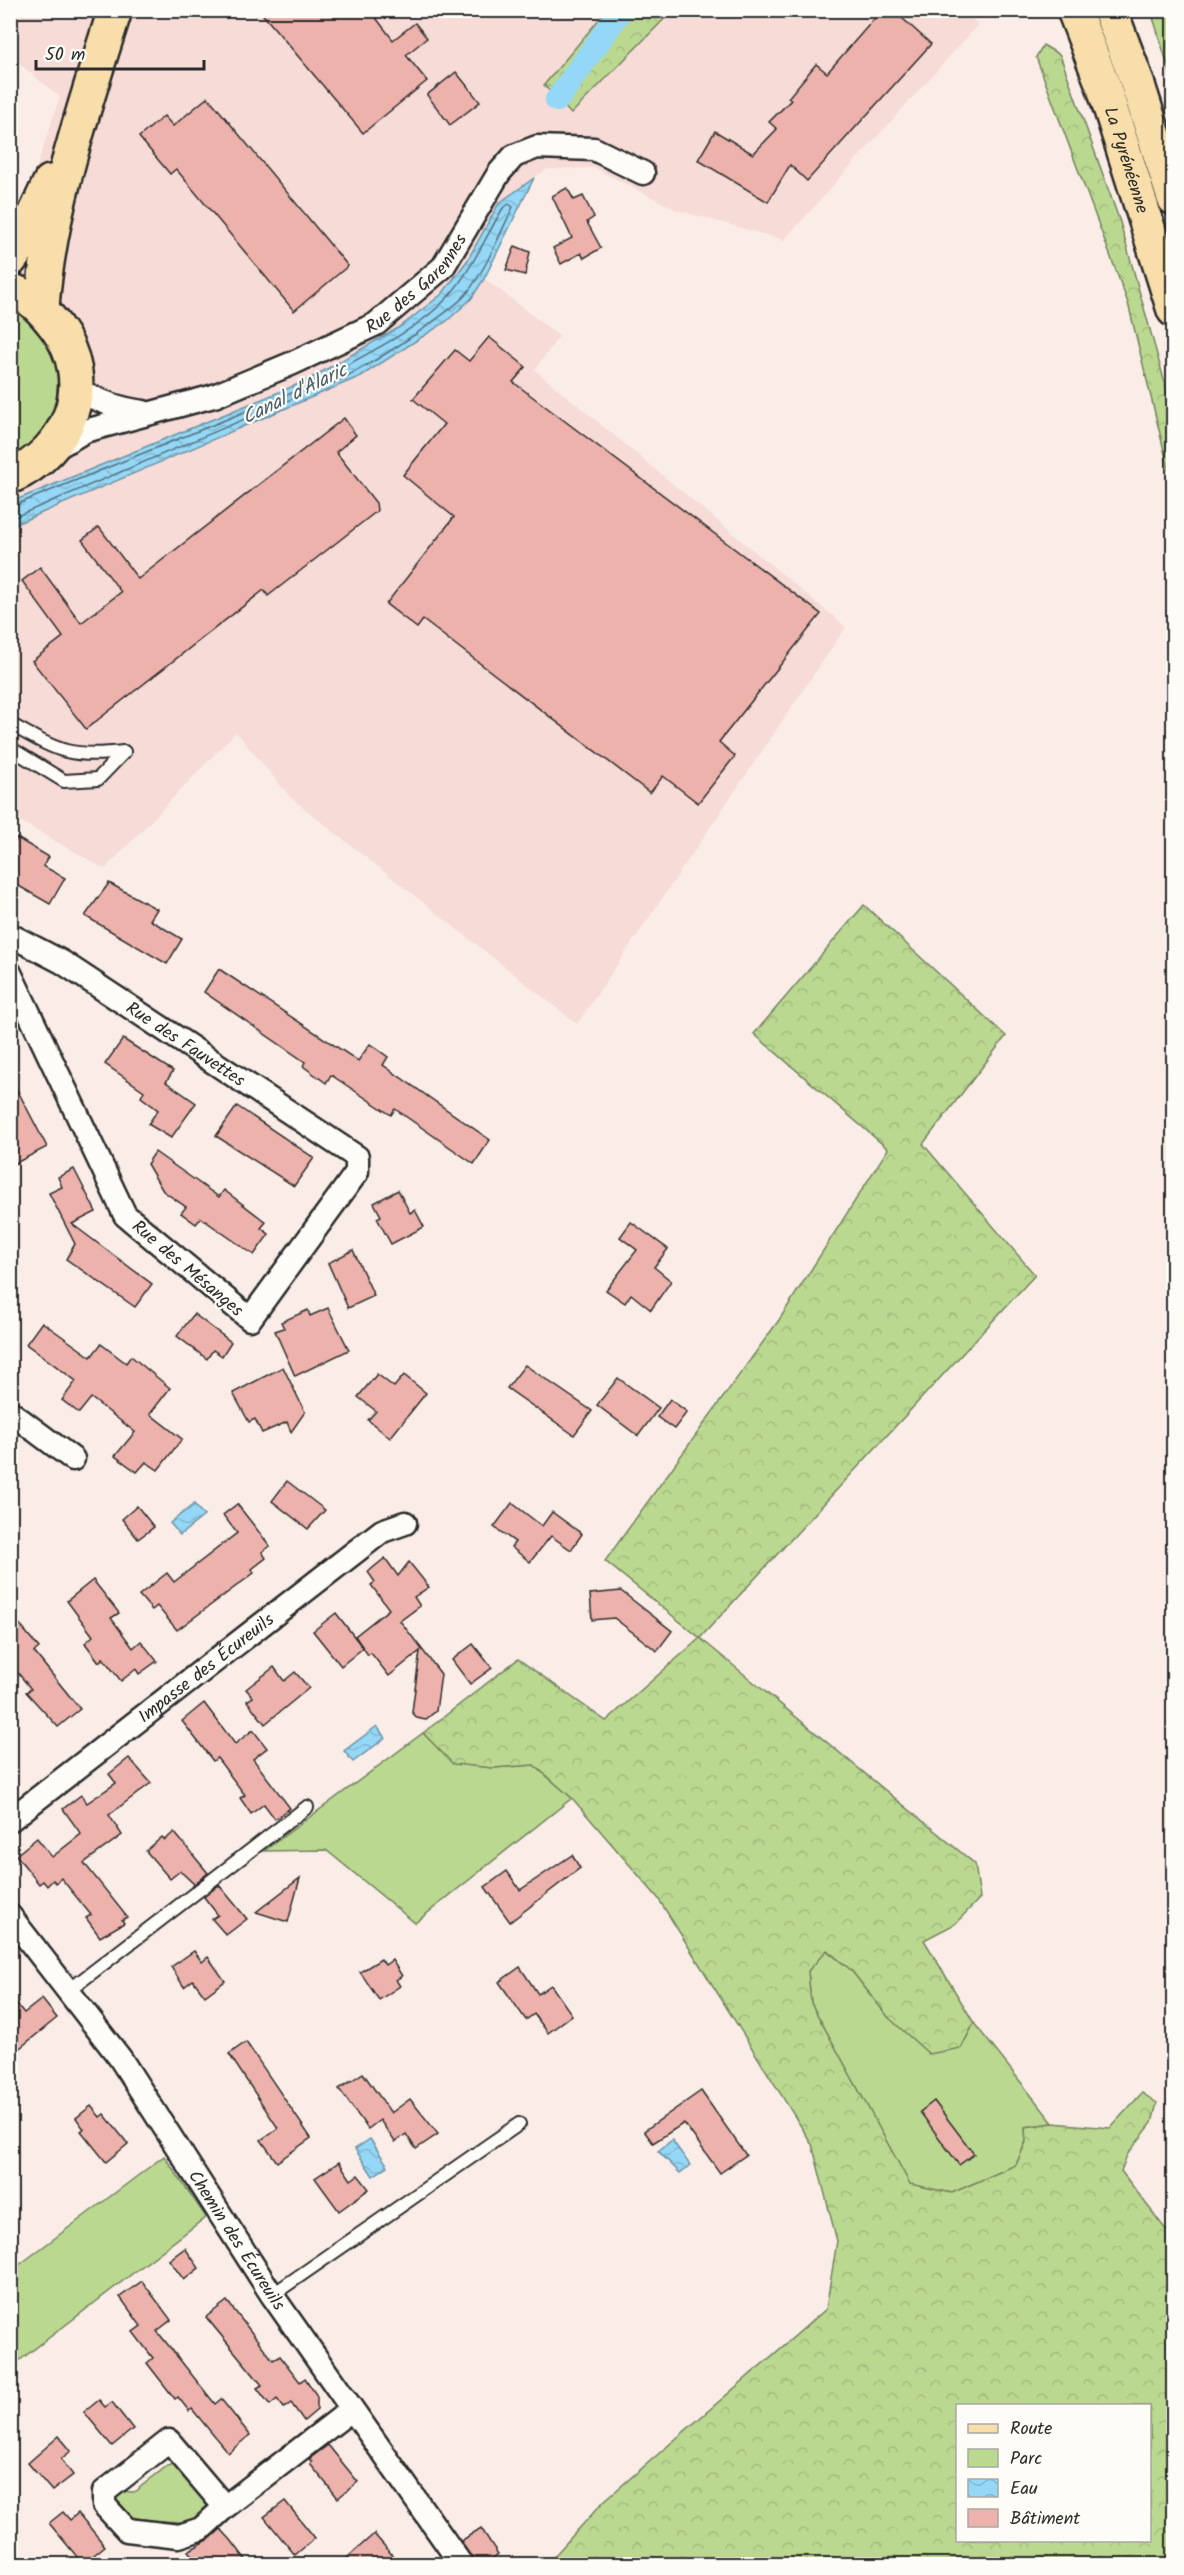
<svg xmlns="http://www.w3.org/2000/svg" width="1184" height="2575" font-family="Kalam,sans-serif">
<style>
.built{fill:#f6dbd6}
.green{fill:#bbd890;stroke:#73825e;stroke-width:1.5}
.forest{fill:url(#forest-crowns);stroke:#73825e;stroke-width:1.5;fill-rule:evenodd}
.water{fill:url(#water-waves);stroke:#6a92a5;stroke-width:1.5}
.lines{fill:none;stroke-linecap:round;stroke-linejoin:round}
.shore{stroke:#55707c;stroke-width:1.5}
.canal{stroke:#94d7f6;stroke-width:24}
.building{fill:#edb2ab;stroke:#2b2b2b;stroke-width:1.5}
.lane-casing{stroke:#2b2b2b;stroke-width:16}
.street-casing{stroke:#2b2b2b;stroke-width:27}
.primary-casing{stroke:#2b2b2b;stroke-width:38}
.highway-casing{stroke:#2b2b2b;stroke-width:38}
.lane{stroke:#fdfcf7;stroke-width:12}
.street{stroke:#fdfcf7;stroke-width:22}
.primary{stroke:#f8deab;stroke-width:33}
.highway{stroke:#f8deab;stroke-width:33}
.labels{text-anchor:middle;stroke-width:4.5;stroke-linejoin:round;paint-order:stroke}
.street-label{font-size:18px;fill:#2b2b2b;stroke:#fdfcf7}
.water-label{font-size:20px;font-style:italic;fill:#4a5f68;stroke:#fdfcf7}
</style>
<defs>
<pattern id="forest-crowns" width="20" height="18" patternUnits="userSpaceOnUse" patternTransform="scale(1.5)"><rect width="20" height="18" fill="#bbd890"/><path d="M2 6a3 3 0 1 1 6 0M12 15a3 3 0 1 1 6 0" fill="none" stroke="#a1ba7c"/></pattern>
<pattern id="water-waves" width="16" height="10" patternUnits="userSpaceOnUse" patternTransform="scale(1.5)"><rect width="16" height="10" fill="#94d7f6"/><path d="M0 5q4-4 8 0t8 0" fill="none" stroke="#80b9d3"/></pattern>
</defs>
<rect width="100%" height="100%" fill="#faede8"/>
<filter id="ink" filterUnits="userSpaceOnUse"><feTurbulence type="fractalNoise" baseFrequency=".0167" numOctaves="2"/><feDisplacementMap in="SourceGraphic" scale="12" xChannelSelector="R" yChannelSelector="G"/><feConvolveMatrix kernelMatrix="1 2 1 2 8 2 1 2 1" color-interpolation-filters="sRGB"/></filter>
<g filter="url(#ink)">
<path class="built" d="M964,10L978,25L784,240L677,210L594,168L547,169L534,178L484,278L559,336L535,370L846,627L577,1024L291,798L236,732L105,869L11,816V461L20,312L11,309V237L27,196L60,97L11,57V11H606L586,37L571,114L672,11Z"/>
<g class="green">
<path d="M1151,11H1173V82Z"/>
<path d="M10,309C65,330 70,401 37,442C31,450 19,455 10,461Z"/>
<path d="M423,1733L453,1763L493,1768L534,1765L572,1798L415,1923L326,1850L264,1851Z"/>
<path d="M826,1950L851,1970L889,2018L961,2048L974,2023L1053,2123L1025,2127L1026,2141L1016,2165L952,2193L910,2185L811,2003L808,1971Z"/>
<path d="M164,2156L206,2217L11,2367V2271Z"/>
<path d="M178,2463L211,2507C207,2512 200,2519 193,2521C183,2523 135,2520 128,2515C121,2510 118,2503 114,2496L119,2491L134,2492L167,2466Z"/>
</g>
<g class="forest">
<path d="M606,11H672L571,114L544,85Z"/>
<path d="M1043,45L1060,55L1120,222L1173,412V487L1128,303L1036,57Z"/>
<path d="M864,905L1006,1036L923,1144L1035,1275L700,1638L975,1864L980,1898L955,1924L924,1940L974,2023L961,2048L929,2054L889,2018L851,1970L827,1950L808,1971L811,2003L910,2184L952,2193L1016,2165L1026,2142L1025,2127L1053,2123L1110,2128L1142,2093L1157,2103L1152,2123L1127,2155L1121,2171L1173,2239V2564H547L604,2501L826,2309L837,2241L812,2144L658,1898L572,1798L534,1765L493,1768L453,1764L423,1733L518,1659L606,1721L700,1638L605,1561L779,1320L888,1149L754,1034ZM958,2406H1150V2540H958Z"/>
</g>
<g class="water">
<path d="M534,178L484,279L471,299L447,321L361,376L11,526V502L306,381L400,327L442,294L467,261L499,203Z"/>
<path d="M194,1504L204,1516L180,1535L170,1523Z"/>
<path d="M377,1726L385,1738L353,1762L344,1751Z"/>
<path d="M370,2139L388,2166L373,2176L355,2149Z"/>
<path d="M672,2140L690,2165L680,2173L658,2151Z"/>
</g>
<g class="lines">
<g class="shore">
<path d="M509,204L513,207C499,236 487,267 467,293C451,314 333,393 308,390L309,386C351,361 416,333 448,297C471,271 485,238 503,208Z"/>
<path d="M10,507L299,390L303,391L301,395L10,519"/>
</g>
<path class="canal" d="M557,100L621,10"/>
</g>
<g class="building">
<path d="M259,10H370L393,40L415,23L427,38L406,55L427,81L363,133Z"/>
<path d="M882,10H893L931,44L807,181L790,165L768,202L698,160L715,131L753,154L777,129L769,122L791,100L788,98L816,64L827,73Z"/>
<path d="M456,72L480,102L450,125L427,95Z"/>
<path d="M208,97L348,266L294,311L176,169L170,174L139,137L164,116L173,126Z"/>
<path d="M567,188L574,200L583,196L594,217L587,222L601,248L584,258L581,253L561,264L553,248L572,238L552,196Z"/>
<path d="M515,246L530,252L525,275L506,270Z"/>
<path d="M489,337L526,367L513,382L821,614L719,742L735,756L698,803L663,776L650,793L423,620L417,628L386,604L454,517L403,475L444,424L413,399L455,350L469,361Z"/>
<path d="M344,418L356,435L336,452L376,503L377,511L268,596L264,590L86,729L32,661L63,637L22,581L40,567L81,623L121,592L82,540L99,527L138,579Z"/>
<path d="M17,838L49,857L43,866L65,878L50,904L10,881V850Z"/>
<path d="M109,883L157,909L150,920L182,939L167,964L85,916Z"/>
<path d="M219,969L358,1061L370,1044L388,1057L383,1065L490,1140L474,1164L395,1109L391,1115L331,1075L326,1083L303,1066L305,1062L204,992Z"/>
<path d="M123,1039L173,1071L166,1082L196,1103L171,1138L148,1124L158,1110L141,1097L144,1091L105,1064Z"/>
<path d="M10,1076L47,1147L10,1166Z"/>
<path d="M237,1106L314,1158L294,1186L216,1136Z"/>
<path d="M155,1152L219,1197L224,1190L266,1222L261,1228L269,1234L254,1255L201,1218L196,1224L181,1213L186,1207L163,1191L147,1164Z"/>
<path d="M74,1169L96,1212L72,1224L152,1284L135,1307L66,1259L75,1244L49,1193L62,1187L58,1177Z"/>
<path d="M398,1190L410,1213L415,1210L424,1227L391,1244L377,1218L381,1216L374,1203Z"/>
<path d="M631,1222L668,1249L654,1267L671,1281L651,1310L631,1294L625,1303L606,1290L637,1250L620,1237Z"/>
<path d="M353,1250L374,1296L348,1308L328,1263Z"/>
<path d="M328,1308L349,1350L295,1376L275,1331L284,1328L281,1322L308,1310L310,1316Z"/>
<path d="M194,1314L231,1342L222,1356L213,1350L207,1359L177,1336Z"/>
<path d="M42,1322L91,1357L101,1344L126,1363L131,1356L170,1388L150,1414L182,1439L158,1470L146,1462L137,1472L115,1456L135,1432L91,1398L79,1413L62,1400L76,1381L26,1344Z"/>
<path d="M525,1365L592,1411L574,1435L507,1388Z"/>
<path d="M283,1367L305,1412L291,1432L287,1422L262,1433L255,1419L249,1422L233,1393Z"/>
<path d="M377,1374L394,1387L404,1375L426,1393L390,1438L368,1420L376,1411L358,1397Z"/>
<path d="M618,1378L659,1408L638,1436L597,1405Z"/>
<path d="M670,1399L687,1412L674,1429L657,1417Z"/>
<path d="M287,1481L325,1510L308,1529L272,1501Z"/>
<path d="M512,1503L542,1526L552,1512L582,1534L571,1550L551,1536L530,1562L511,1547L515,1542L494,1527Z"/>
<path d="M237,1504L270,1546L262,1552L266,1558L252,1569L254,1573L177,1630L157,1606L152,1610L139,1595L167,1573L174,1582L237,1533L223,1515Z"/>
<path d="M137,1506L154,1527L138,1539L122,1519Z"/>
<path d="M385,1558L398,1576L409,1562L429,1587L414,1597L420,1606L400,1621L441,1674L436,1711L425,1720L417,1718L412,1712L420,1651L389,1676L371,1653L368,1655L355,1636L389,1609L371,1585L375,1582L368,1572Z"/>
<path d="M93,1580L119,1613L111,1618L133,1648L141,1641L157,1661L139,1674L136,1669L121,1681L103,1658L99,1662L85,1643L93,1636L67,1601Z"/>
<path d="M621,1591L672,1631L657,1651L614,1618L592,1620L590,1594Z"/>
<path d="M10,1613L39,1648L34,1652L80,1709L58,1727L26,1692L31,1689L10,1663Z"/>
<path d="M336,1613L363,1648L341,1666L313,1631Z"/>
<path d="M473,1644L492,1668L470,1684L452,1660Z"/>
<path d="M274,1667L284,1681L295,1672L309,1688L265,1724L247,1701L253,1697L246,1689Z"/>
<path d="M204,1703L235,1744L253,1730L267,1748L253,1759L290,1808L275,1819L264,1804L251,1814L240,1798L245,1795L217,1758L213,1761L182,1721Z"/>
<path d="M129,1758L151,1783L109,1815L122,1835L84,1863L127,1917L122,1920L124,1923L100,1937L86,1918L91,1915L61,1878L56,1883L53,1880L47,1886L43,1881L39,1884L16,1855L37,1838L52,1857L81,1834L63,1809L81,1795L87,1803L116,1783L109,1774Z"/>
<path d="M174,1832L208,1873L194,1884L180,1871L170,1879L146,1851L162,1837L165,1840Z"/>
<path d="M572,1855L580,1868L510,1922L485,1887L507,1871L520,1890Z"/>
<path d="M300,1878L288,1922L256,1912Z"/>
<path d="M219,1885L247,1919L226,1935L212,1919L218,1915L204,1897Z"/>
<path d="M194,1951L202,1962L208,1957L225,1981L205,1996L193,1980L184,1987L171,1967Z"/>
<path d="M381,1959L385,1965L392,1960L402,1976L396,1980L400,1986L379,2000L360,1972Z"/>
<path d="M520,1967L538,1994L551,1985L572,2015L548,2033L534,2014L526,2020L499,1982Z"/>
<path d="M10,1996L24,2013L42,1999L57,2018L10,2056Z"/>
<path d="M246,2042L311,2138L277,2162L261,2140L278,2128L229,2054Z"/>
<path d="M363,2073L391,2113L410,2099L438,2134L416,2149L406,2134L395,2142L380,2120L368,2129L339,2089Z"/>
<path d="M701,2091L746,2155L720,2173L684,2123L653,2143L644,2131Z"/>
<path d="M934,2101L974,2154L959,2165L920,2112Z"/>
<path d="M91,2106L100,2117L104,2114L128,2144L106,2162L81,2131L84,2129L76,2118Z"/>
<path d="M339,2162L351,2180L358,2175L369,2189L339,2211L315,2178Z"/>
<path d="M185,2248L199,2268L184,2280L169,2260Z"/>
<path d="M142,2281L171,2320L157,2331L215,2404L221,2399L250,2435L228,2453L192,2409L189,2411L178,2397L175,2399L147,2363L153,2358L133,2332L141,2326L120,2297Z"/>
<path d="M227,2301L273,2360L280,2356L300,2382L305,2378L317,2396V2410L304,2421L291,2403L284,2408L277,2399L270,2405L257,2388L262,2385L206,2317Z"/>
<path d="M99,2400L105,2407L112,2402L133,2429L112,2446L84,2412Z"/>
<path d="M59,2436L71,2451L61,2459L73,2475L52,2491L28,2463Z"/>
<path d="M328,2445L358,2482L338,2498L310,2464L312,2462L309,2459Z"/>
<path d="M285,2501L315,2538L295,2555L264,2517Z"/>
<path d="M63,2512L70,2520L78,2513L105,2546L83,2564L49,2523Z"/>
<path d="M481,2528L498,2554L484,2565H474L461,2541Z"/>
<path d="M221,2529L231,2540L250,2565H200L188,2551L210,2539Z"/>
<path d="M374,2534L401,2565H339Z"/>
</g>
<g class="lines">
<g class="lane-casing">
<g id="lane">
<path d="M10,724C59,751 67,758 124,752"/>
<path d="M10,748L64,781L98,779L124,752"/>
<path d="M68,1991L307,1807"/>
<path d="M272,2295L519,2124"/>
</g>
</g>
<g class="street-casing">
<g id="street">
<path d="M76,389C98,401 118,409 143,412"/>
<path id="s1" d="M54,449L85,431L214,396L293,363L376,324L443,267L499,173L514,156L537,147L594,149L643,173"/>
<path id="s2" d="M10,935L62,962L357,1157V1172L250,1319L125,1215L10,973"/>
<path d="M10,1412L73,1459"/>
<path id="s3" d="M10,1820L382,1531L405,1523"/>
<path id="s4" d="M10,1916L120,2058L272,2295L461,2564"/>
<path d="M225,2507L201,2529L179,2536L127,2530L104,2505V2492L169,2441L225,2507L351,2410"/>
</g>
</g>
<g class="primary-casing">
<g id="primary">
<path d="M10,260L21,245L50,182"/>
<path d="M10,290C31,296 43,310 56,327C97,382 71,450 10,477"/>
<path d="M42,307C49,209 85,105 115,10"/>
</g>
</g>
<g class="highway-casing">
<g id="highway">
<path id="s5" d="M1074,10L1104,88L1174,310"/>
<path d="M1110,10L1136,79L1174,198"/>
</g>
</g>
<use href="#lane" class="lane"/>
<use href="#street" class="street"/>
<use href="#primary" class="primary"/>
<use href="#highway" class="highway"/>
</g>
</g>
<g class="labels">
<g class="street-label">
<text dy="6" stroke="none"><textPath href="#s5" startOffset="159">La Pyrénéenne</textPath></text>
<text dy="6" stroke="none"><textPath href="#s1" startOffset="404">Rue des Garennes</textPath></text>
<text dy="6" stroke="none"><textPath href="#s2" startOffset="207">Rue des Fauvettes</textPath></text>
<text transform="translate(188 1268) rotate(40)" y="6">Rue des Mésanges</text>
<text dy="6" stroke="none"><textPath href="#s3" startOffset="248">Impasse des Écureuils</textPath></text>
<text dy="6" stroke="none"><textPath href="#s4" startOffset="396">Chemin des Écureuils</textPath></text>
</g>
<g class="water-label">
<text transform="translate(294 393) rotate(-26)" y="7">Canal d'Alaric</text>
</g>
</g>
<rect width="1184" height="2575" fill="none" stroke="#fdfcf7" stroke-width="36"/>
<rect x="18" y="18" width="1148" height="2539" fill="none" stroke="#2b2b2b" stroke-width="2" filter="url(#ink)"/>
<rect x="956" y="2404" width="195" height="138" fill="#fdfcf7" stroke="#a9a8a5" stroke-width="1.5"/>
<rect x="968" y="2424" width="30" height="9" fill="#f8deab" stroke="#a9a8a5" stroke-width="1.5"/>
<text x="1010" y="2434" font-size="18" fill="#2b2b2b">Route</text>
<rect x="968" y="2449" width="30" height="18" fill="#bbd890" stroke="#a9a8a5" stroke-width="1.5"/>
<text x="1010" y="2464" font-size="18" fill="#2b2b2b">Parc</text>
<rect x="968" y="2479" width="30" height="18" fill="url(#water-waves)" stroke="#a9a8a5" stroke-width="1.5"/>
<text x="1010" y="2494" font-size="18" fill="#2b2b2b">Eau</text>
<rect x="968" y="2509" width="30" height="18" fill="#edb2ab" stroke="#a9a8a5" stroke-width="1.5"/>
<text x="1010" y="2524" font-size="18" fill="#2b2b2b">Bâtiment</text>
<path d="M36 60v9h168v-9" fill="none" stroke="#2b2b2b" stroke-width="3"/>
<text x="45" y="60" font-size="18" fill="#2b2b2b" stroke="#fdfcf7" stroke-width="4.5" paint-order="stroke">50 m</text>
</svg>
